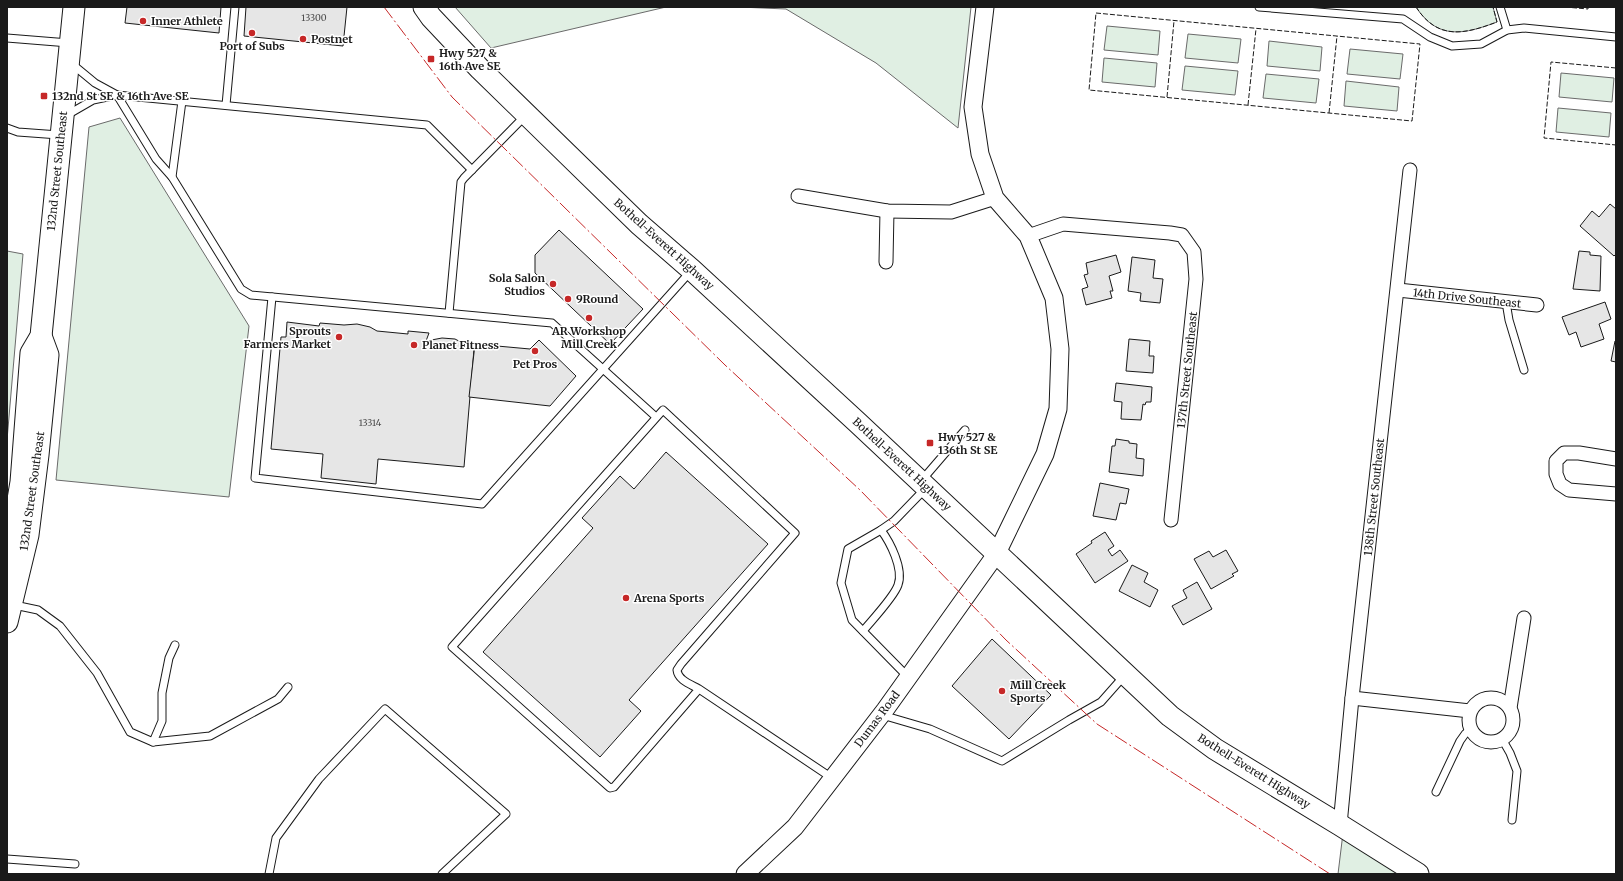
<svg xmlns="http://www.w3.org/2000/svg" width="1623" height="881" font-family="Merriweather,serif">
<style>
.green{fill:#e0efe3;stroke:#6a6a6a}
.building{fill:#e6e6e6;stroke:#1a1a1a}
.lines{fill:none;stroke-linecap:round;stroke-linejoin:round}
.service-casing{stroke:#1a1a1a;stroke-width:9}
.minor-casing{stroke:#1a1a1a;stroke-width:15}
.tertiary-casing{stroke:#1a1a1a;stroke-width:19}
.primary-casing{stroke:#1a1a1a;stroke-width:23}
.service{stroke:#fff;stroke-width:7}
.minor{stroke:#fff;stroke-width:13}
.tertiary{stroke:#fff;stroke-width:17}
.primary{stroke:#fff;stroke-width:21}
.fence{stroke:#1a1a1a;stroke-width:1;stroke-dasharray:5 2;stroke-linecap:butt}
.power{stroke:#c62828;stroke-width:1;stroke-dasharray:14 3 2 3;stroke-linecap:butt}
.poi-dot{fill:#c62828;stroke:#fff;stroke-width:1.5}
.labels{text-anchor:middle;stroke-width:3;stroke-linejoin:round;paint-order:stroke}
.number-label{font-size:9px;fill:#4d4d4d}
.poi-label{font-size:11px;font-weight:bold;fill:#1a1a1a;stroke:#fff;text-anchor:start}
.street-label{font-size:11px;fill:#1a1a1a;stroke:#fff}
</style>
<rect width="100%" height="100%" fill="#fff"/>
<g class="green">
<path d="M455,7H666L491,48Z"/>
<path d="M739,7H971L958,128L876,63L786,9Z"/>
<path d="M1416,7H1493L1497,22C1465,34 1438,41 1416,7Z"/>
<path d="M1107,26L1160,31L1158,55L1104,50Z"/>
<path d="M1188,34L1241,39L1238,63L1185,58Z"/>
<path d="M1269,41L1322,47L1320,71L1267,66Z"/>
<path d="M1350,49L1403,54L1400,79L1347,74Z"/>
<path d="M1104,58L1157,63L1155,87L1102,82Z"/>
<path d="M1185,66L1238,71L1235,95L1182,90Z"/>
<path d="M1561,73L1614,78L1612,102L1559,97Z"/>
<path d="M1266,74L1319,79L1316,103L1263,98Z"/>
<path d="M1346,81L1399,87L1397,111L1344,106Z"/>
<path d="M1558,108L1611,113L1609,137L1556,132Z"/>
<path d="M120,118L249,326L229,497L56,480L89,127Z"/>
<path d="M7,251L23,254L7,440Z"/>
<path d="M1343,833L1407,874H1338Z"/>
</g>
<g class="building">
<path d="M127,7H221L219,33L125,23Z"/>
<path d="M246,7H347L343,46L244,36Z"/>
<path d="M1610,204L1616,209V254L1614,256L1580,226L1592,211L1599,217Z"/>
<path d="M559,230L643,309L610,344L535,273V255Z"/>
<path d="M1579,251L1590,252V255L1601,256L1600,291L1573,289Z"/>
<path d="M1116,255L1121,272L1109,276L1113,291H1110L1112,298L1086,305L1082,289L1088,287L1084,275L1088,274L1086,263Z"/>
<path d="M1132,257L1155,260L1153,278L1163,279L1160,303L1140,301L1141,293L1128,291Z"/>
<path d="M1605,302L1611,319L1599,324L1604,339L1581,347L1576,332L1569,335L1562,317Z"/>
<path d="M287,322L319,326L320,323L344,325L357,324L370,327L377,331L408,334V331L429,333L426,341L442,338L455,339L474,349L464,467L378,459L376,484L321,478L323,454L271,449L281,337H286Z"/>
<path d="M1129,339L1150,341L1149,356H1154L1153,373L1126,371Z"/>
<path d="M539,340L576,376L550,406L469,397L475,344L530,349Z"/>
<path d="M1615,341L1616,342V362L1611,361Z"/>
<path d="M1116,383L1152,387L1151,402H1146L1145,405L1143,404L1141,420L1121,419L1122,402L1114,401Z"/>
<path d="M1116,439L1129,441V443L1137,444L1136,458L1144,459L1143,476L1109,472L1112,446H1115Z"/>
<path d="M666,452L768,544L629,700L641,711L600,757L483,652L593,528L582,518L620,476L634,489Z"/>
<path d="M1100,483L1129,489L1126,504L1120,503L1116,520L1093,516Z"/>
<path d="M1105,532L1114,546L1108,550L1112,556L1120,550L1128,561L1095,583L1076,554L1092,543L1091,541Z"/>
<path d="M1226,550L1238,571L1232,574L1234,576L1211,589L1194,559L1209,551L1213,557Z"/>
<path d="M1132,565L1148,573L1144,582L1158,590L1150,607L1119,591Z"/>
<path d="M1197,582L1212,609L1183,625L1172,606L1187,598L1183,590Z"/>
<path d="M992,639L1051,695L1009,739L952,686Z"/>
</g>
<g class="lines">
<g class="service-casing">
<g id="service">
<path d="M1259,7L1403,19L1430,37L1452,46L1481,44L1507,30L1524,28L1616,37"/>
<path d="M1500,7L1507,30"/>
<path d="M7,38L69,43"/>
<path d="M72,64L95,83L117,95L156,159L172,177"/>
<path d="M182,101L172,177L241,289L251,295L552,323L656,417"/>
<path d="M226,105L235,7"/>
<path d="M67,115L93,100L117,95L427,125L472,170"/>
<path d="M7,128L18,132L59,135"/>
<path d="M272,297L255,478L482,504L691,271"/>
<path d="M1506,302L1509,320L1524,370"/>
<path d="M449,313L461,182L464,178L525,116"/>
<path d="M922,480L965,430"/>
<path d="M14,609L19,606L38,610L60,626L97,673L130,732L153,742L162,721V693L169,658L175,645"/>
<path d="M863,631C872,620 894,597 898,585C904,569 890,542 881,530"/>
<path d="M908,677L852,620L841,583L848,549L881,530L894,521L925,489"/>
<path d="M699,689L614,787L610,788L452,647L663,410L795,533L681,664L677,670C678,680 690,684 699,689L832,778"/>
<path d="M882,715L930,729L1002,761L1069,720L1101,702L1124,676"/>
<path d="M1502,739L1510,753L1517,771L1512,820"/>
<path d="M153,742L210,736L278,699L288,687"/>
<path d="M1436,792L1460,741L1465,734L1471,729"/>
<path d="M7,859L75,864"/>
<path d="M269,874L276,838L319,779L385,709L506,814L442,874"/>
</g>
</g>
<g class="minor-casing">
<g id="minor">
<path d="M798,196L887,211L951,212L995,198"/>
<path d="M1028,236L1063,224L1170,233L1182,235L1194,252L1196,279L1171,520"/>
<path d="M886,262L887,211"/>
<path d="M1398,290L1537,305"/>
<path d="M1616,459L1579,453H1564L1556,461V474L1560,484L1569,490L1616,494"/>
<circle cx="1491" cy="720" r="22"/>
<path d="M1352,698L1470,711"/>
<path d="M1510,708L1524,618"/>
<path d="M1340,825L1352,698L1410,170"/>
</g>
</g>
<g class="tertiary-casing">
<path id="tertiary" d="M745,874L795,827L885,710L997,553L1045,454L1058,409L1060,349L1054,298L1028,236L995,198L980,154L973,107L985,7"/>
</g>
<g class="primary-casing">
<g id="primary">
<path d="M424,7L431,17L480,69L639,224L692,270L858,423L1170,716L1215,749L1340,825L1418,874"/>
<path d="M7,564L21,482L31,353L41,336L74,7"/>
<path d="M7,622L28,535L38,455L48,355L41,336"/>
</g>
</g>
<use href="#service" class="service"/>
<use href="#minor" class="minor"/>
<use href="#tertiary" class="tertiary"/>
<use href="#primary" class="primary"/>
<g class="fence">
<path d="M1416,7C1438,41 1465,34 1497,22L1493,7"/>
<path d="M1565,7L1588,9V7"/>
<path d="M1096,13L1420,44L1412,121L1089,90Z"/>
<path d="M1616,68L1551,62L1544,138L1616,145"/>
<path d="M1167,97L1174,21"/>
<path d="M1248,105L1256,29"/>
<path d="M1329,113L1337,36"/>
</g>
<path class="power" d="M384,7L452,97L725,365L860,490L1006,640L1097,724L1330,874"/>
</g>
<g class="poi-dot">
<circle cx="143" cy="21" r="4"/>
<circle cx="252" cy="33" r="4"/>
<circle cx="303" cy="39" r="4"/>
<rect x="427" y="55" width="8" height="8" rx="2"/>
<rect x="40" y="92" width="8" height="8" rx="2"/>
<circle cx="553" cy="284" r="4"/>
<circle cx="568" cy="299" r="4"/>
<circle cx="589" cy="318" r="4"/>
<circle cx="339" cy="337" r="4"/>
<circle cx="414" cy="345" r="4"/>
<circle cx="535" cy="351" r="4"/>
<rect x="926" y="439" width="8" height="8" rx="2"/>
<circle cx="626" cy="598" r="4"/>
<circle cx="1002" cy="691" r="4"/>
</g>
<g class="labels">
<g class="number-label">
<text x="314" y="21">13300</text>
<text x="370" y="426">13314</text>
</g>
<g class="poi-label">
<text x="151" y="25">Inner Athlete</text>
<text x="311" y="43">Postnet</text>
<text x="252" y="50" text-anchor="middle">Port of Subs</text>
<text x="439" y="57">Hwy 527 &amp;<tspan x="439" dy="13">16th Ave SE</tspan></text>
<text x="52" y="100">132nd St SE &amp; 16th Ave SE</text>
<text x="545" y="282" text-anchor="end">Sola Salon<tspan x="545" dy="13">Studios</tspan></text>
<text x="576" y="303">9Round</text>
<text x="331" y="335" text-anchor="end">Sprouts<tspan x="331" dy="13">Farmers Market</tspan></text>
<text x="589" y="335" text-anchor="middle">AR Workshop<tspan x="589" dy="13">Mill Creek</tspan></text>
<text x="422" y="349">Planet Fitness</text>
<text x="535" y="368" text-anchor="middle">Pet Pros</text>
<text x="938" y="441">Hwy 527 &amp;<tspan x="938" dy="13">136th St SE</tspan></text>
<text x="634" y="602">Arena Sports</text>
<text x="1010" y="689">Mill Creek<tspan x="1010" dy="13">Sports</tspan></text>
</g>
<g class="street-label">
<text transform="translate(57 171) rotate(-84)" y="4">132nd Street Southeast</text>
<text transform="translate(664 244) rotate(42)" y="4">Bothell-Everett Highway</text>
<text transform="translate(1467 298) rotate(6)" y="4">14th Drive Southeast</text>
<text transform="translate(1187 370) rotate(-84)" y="4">137th Street Southeast</text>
<text transform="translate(902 464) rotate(43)" y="4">Bothell-Everett Highway</text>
<text transform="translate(32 491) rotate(-82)" y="4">132nd Street Southeast</text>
<text transform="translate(1374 497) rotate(-84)" y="4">138th Street Southeast</text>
<text transform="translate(877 719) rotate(-53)" y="4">Dumas Road</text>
<text transform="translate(1254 771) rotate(32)" y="4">Bothell-Everett Highway</text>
</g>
</g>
<rect width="1623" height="881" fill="none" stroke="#1a1a1a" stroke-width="16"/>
</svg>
